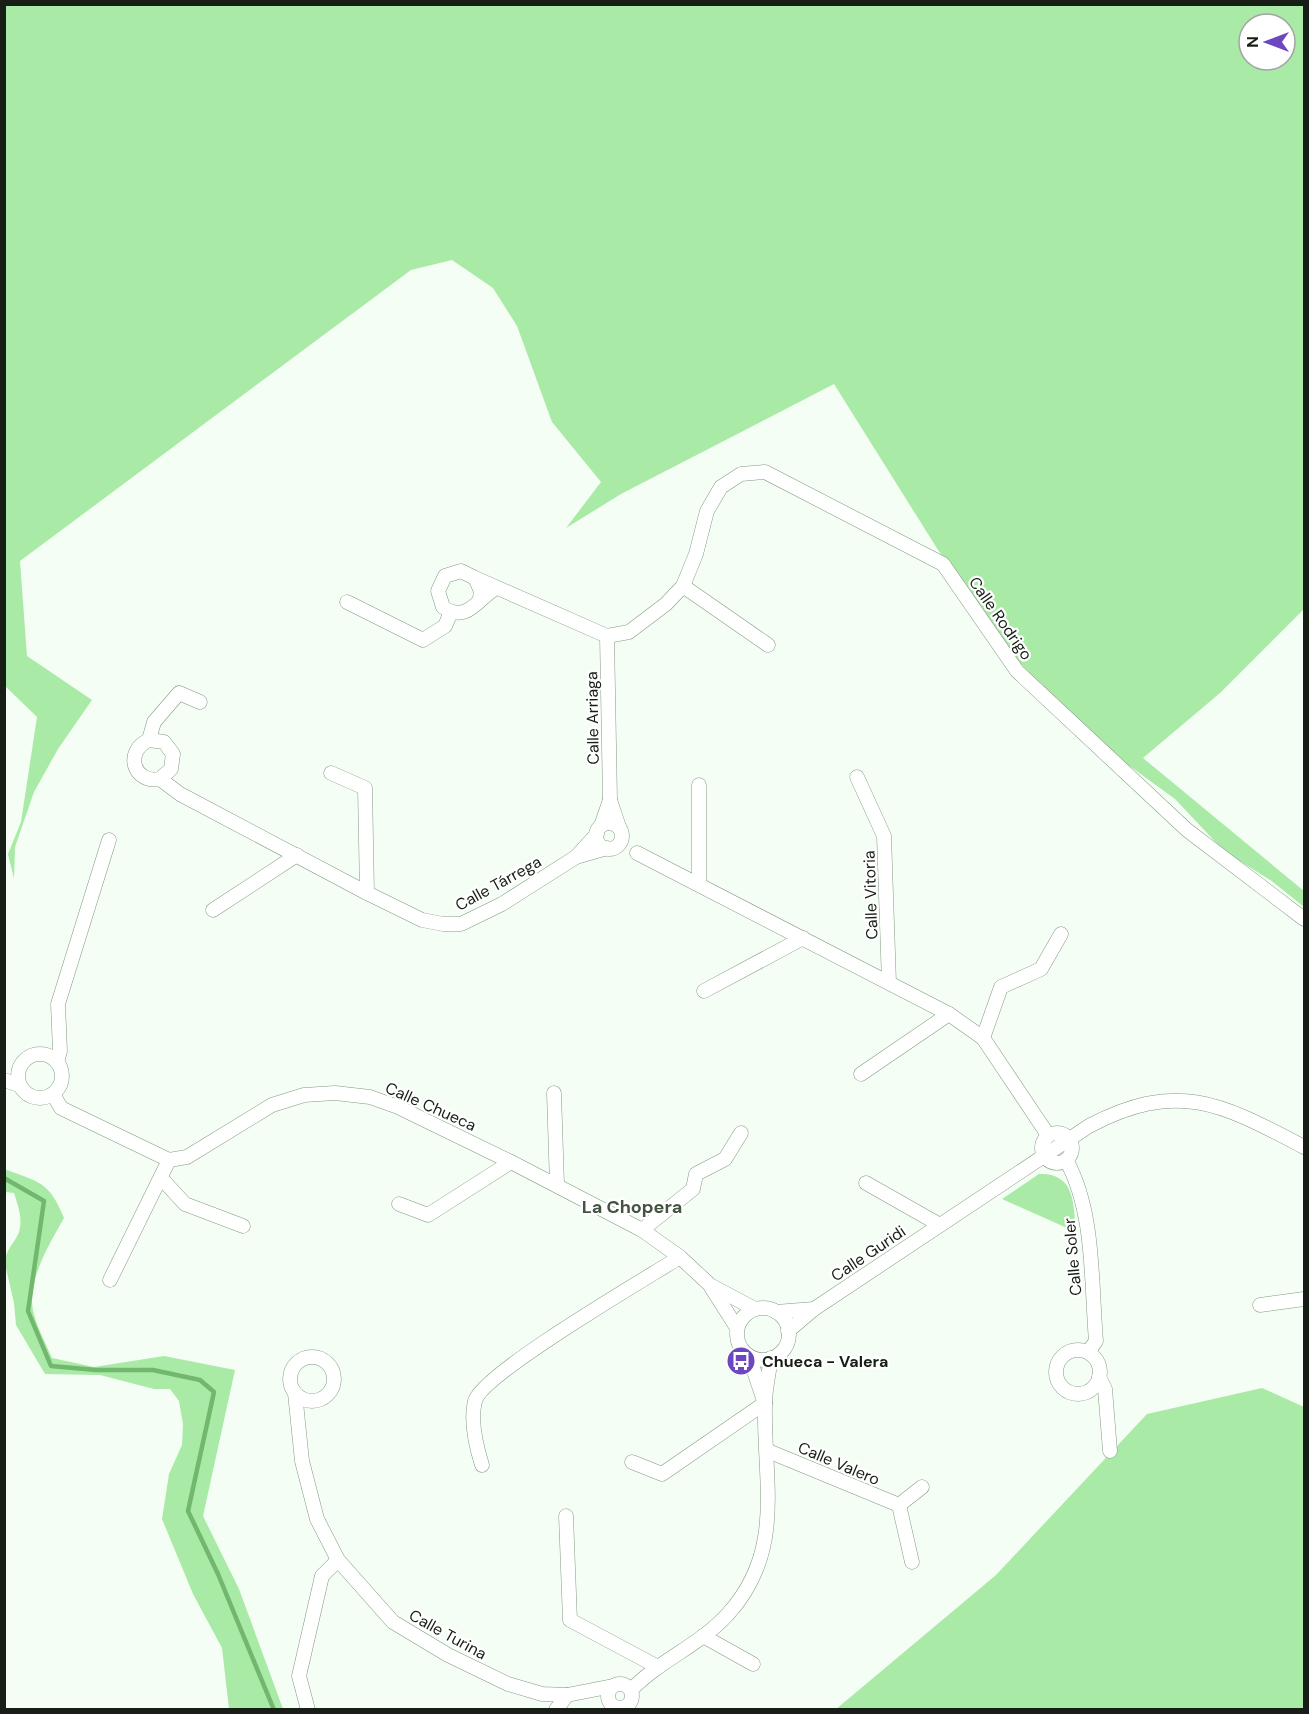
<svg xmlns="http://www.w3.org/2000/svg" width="1309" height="1714" font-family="'DM Sans',sans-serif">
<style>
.green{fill:#a9eaa6;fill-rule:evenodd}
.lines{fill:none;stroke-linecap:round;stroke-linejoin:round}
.stream{stroke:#71b86e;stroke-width:4.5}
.street-casing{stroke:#859983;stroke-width:15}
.street{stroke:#fff;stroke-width:14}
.labels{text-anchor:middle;stroke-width:4.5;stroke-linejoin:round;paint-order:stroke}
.street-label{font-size:16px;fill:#161e15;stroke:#fff}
.poi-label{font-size:16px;font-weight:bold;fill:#161e15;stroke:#fff;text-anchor:start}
.neighbourhood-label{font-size:18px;font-weight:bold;fill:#425441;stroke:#fff}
</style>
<rect width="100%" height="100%" fill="#f5fef4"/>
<g class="green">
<path d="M4,5H1304V609L1220,693L1143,758L1304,891V907L1273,882L1224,851L1175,799L1120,759L1021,664L938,550L834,384L621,494L566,528L601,482L552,422L517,326L493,288L452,260L411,270L20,561L27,656L92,700L58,749L34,792L15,847L14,879L8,854L21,822L37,717L4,685ZM1249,24H1285V60H1249Z"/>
<path d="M4,1169C39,1182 49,1181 64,1218C50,1243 33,1270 32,1300C32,1319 45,1341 52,1358L94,1367L164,1356L235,1370L203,1516L239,1589L283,1709H229L222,1648L193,1594L162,1519L169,1474L182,1445L183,1424L179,1401L170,1389H154L100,1375L45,1374L16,1325L14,1303L5,1264C4,1251 15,1243 19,1232C23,1218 18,1206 14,1193L5,1192Z"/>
<path d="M1039,1174C1076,1173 1073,1204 1076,1232L1002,1199Z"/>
<path d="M1262,1388L1304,1407V1709L835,1710L996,1575L1147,1414Z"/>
</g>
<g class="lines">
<path class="stream" d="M4,1178L44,1201L28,1311L51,1366L96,1370H153L200,1380L214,1392L188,1511L218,1574L274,1710"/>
<g class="street-casing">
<g id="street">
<path d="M475,578L607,636L629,632L666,604L683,586L696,554L707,511L721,487L741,474L765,472L943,564L1017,671L1187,830L1304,919"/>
<path d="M683,586L768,645"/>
<path d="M480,598L481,591L475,578L461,571L445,576L438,591L443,607C467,624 477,599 496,588"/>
<path d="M347,602L423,640L445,626L451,612"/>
<path d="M607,636L610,800"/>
<path d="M149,740L154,722L179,693L200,702"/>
<path d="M331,773L365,788L367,893"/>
<path d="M857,777L884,836L889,983"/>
<path d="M160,779L171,769L173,754L164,742L149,740C124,751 133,784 160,779L180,794L367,893L422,920L443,924H461L502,904L576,857"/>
<path d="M699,785V883"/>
<circle cx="609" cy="836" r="13"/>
<path d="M601,826L610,800L619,827"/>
<path d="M597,834L576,857L607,848"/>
<path d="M637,853L949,1014L983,1038L1048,1135"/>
<path d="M213,910L297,855"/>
<path d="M704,991L803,938"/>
<path d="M983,1038L1001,987L1041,969L1061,934"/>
<circle cx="40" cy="1076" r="22"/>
<path d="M57,1062L60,1051L58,1004L109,840"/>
<path d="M861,1074L949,1014"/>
<path d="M4,1080L19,1085"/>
<path d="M554,1093L557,1185"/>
<path d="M53,1094L61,1108L169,1160"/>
<circle cx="1057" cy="1148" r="15"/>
<path d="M1066,1160C1095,1211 1091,1284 1096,1341L1088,1352"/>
<path d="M161,1178L185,1204L243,1226"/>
<path d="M866,1183L940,1225"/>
<path d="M399,1204L428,1215L511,1162"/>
<path d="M642,1230L693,1189L696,1174L725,1159L741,1133"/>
<path d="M110,1280L169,1160L187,1157L272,1105L304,1095L335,1093L370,1097L398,1107L511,1162L642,1230L680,1257L710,1285L755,1309"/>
<path d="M711,1287L737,1328"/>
<path d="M1260,1305L1304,1299"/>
<circle cx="763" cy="1334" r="26"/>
<path d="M776,1312L814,1309"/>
<path d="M788,1331L814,1309L1089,1126C1178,1079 1222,1104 1304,1147"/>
<circle cx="1078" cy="1372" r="22"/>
<path d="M749,1356L764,1401"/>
<circle cx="312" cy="1379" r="22"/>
<path d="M1099,1377L1105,1389L1110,1451"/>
<path d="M295,1393L302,1461L317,1519L338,1560L393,1622L448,1655L508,1684L542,1694L567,1695L613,1686"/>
<path d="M768,1451L899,1505L912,1562"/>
<path d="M632,1462L662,1474L765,1403"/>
<path d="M482,1465C476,1446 470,1421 475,1401C483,1373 647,1278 680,1257"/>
<path d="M899,1505L922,1487"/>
<path d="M566,1516L570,1620L658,1667"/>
<path d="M703,1636L753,1664"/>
<circle cx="620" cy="1696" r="12"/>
<path d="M631,1690C660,1660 700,1645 728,1614C786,1550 763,1480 765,1404C765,1389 769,1373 771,1358"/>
<path d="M308,1710L299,1676L322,1576L338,1560"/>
<path d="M556,1710L567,1695"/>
</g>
</g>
<use href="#street" class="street"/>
</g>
<defs>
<g id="bus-disc" transform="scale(1.5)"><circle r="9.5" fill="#6d47c0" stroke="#fff"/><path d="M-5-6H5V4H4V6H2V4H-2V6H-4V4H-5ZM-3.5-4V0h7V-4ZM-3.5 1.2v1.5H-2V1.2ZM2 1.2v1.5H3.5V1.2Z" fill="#fff"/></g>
</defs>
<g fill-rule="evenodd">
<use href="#bus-disc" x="741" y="1361"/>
</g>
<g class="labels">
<g class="street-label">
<text transform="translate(1001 618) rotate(55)" y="6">Calle Rodrigo</text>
<text transform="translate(592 718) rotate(-91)" y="6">Calle Arriaga</text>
<text transform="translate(498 883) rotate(-29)" y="6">Calle Tárrega</text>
<text transform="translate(870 895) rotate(-92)" y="6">Calle Vitoria</text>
<text transform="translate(431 1106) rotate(24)" y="6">Calle Chueca</text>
<text transform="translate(868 1253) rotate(-34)" y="6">Calle Guridi</text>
<text transform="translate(1072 1257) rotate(-95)" y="6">Calle Soler</text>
<text transform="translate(839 1463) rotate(23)" y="6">Calle Valero</text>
<text transform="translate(448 1634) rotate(29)" y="6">Calle Turina</text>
</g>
<g class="poi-label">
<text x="762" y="1367">Chueca - Valera</text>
</g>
<g class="neighbourhood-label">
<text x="632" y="1213">La Chopera</text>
</g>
</g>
<rect width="1309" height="1714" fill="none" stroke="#161e15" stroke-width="12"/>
<g transform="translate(1267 42) rotate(270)"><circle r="28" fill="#ffffff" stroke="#a2a5a1" stroke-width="1.5"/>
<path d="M0-4.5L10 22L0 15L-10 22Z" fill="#6d47c0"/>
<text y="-9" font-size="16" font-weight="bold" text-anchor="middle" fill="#161e15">N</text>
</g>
</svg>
